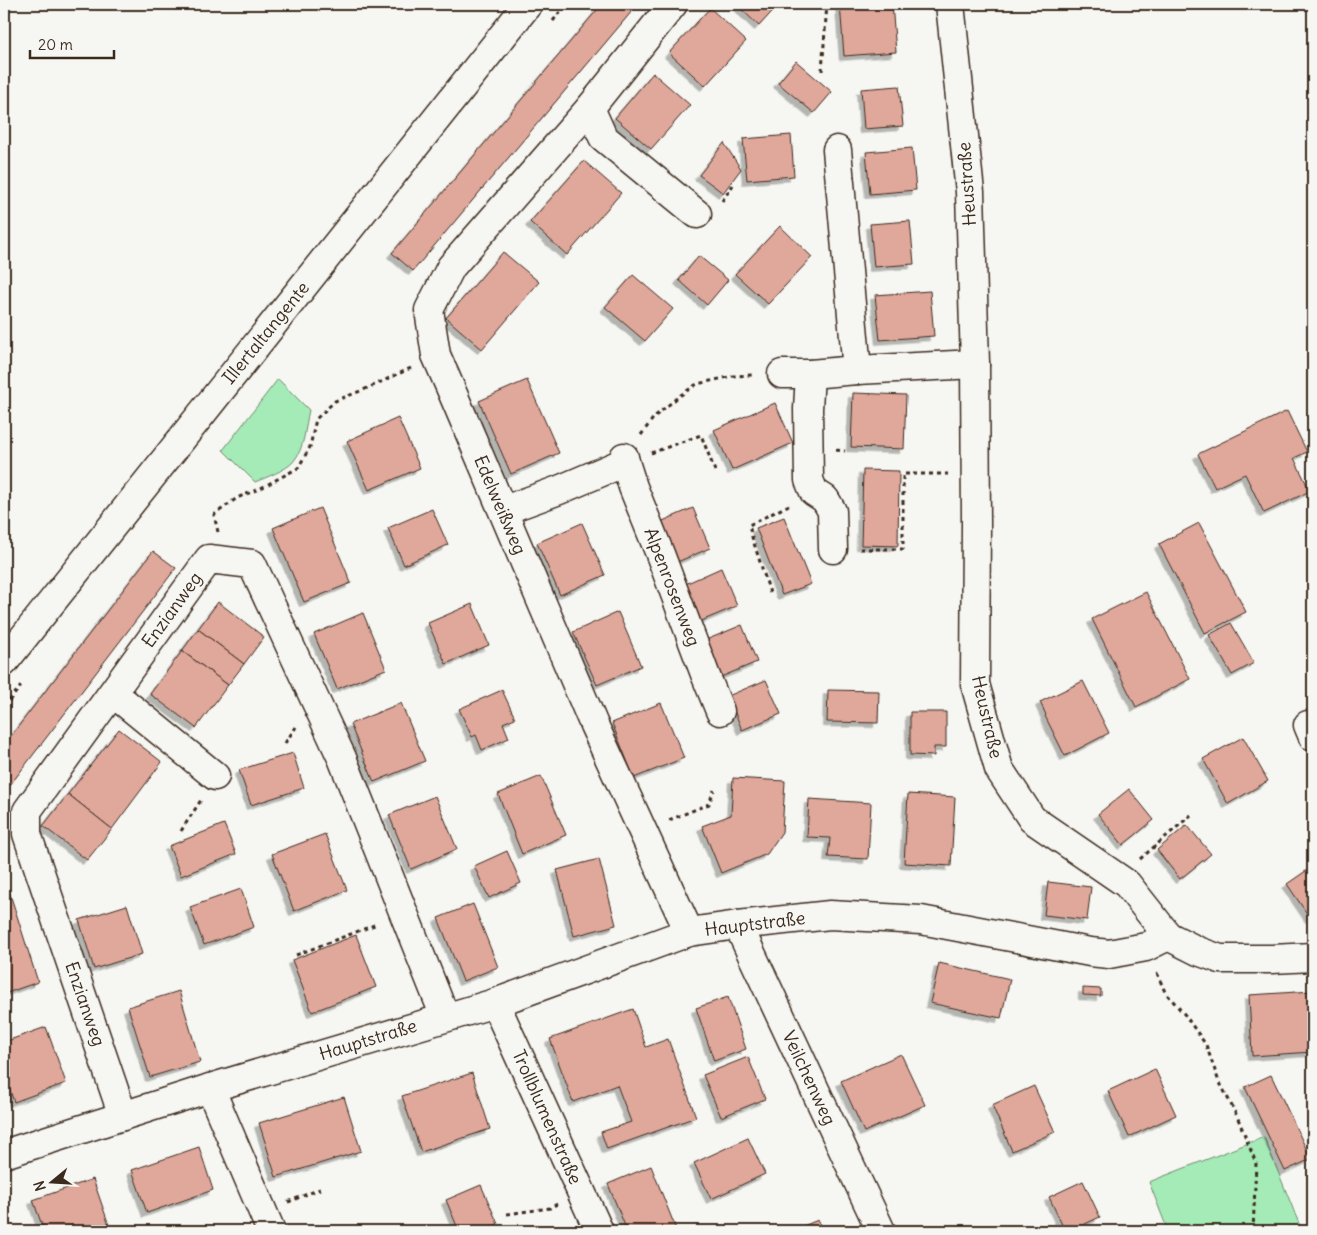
<svg xmlns="http://www.w3.org/2000/svg" width="1317" height="1235" font-family="Delius,sans-serif">
<style>
.green{fill:#a4ebb8;stroke:#708a6b}
.building{fill:#e0a79b;stroke:#3b2a1e;filter:url(#shadow)}
.lines{fill:none;stroke-linecap:round;stroke-linejoin:round}
.minor-casing{stroke:#3b2a1e;stroke-width:31}
.path{stroke:#3b2a1e;stroke-width:3;stroke-dasharray:4 4;stroke-linecap:butt}
.minor{stroke:#f6f6f2;stroke-width:28}
.labels{text-anchor:middle;stroke-width:4.5;stroke-linejoin:round;paint-order:stroke}
.street-label{font-size:18px;fill:#3b2a1e;stroke:#f6f6f2}
</style>
<defs>
<filter id="shadow"><feDropShadow dx="-4.5" dy="4.5" stdDeviation="0" flood-color="#0004"/></filter>
</defs>
<rect width="100%" height="100%" fill="#f6f6f2"/>
<filter id="ink" filterUnits="userSpaceOnUse"><feTurbulence type="fractalNoise" baseFrequency=".02" numOctaves="2"/><feDisplacementMap in="SourceGraphic" scale="10" xChannelSelector="R" yChannelSelector="G"/><feConvolveMatrix kernelMatrix="1 2 1 2 8 2 1 2 1" color-interpolation-filters="sRGB"/></filter>
<g filter="url(#ink)">
<g class="green">
<path d="M278,379L309,410C305,427 305,448 293,462C286,470 265,478 255,482L223,450Z"/>
<path d="M1264,1137L1302,1231H1168L1149,1182Z"/>
</g>
<g class="building">
<path d="M602,4H638L413,271L392,253Z"/>
<path d="M736,4H779L759,26Z"/>
<path d="M840,4H892L896,52L844,56Z"/>
<path d="M710,8L746,41L705,86L669,53Z"/>
<path d="M796,61L832,92L814,113L778,83Z"/>
<path d="M653,73L690,105L651,149L615,118Z"/>
<path d="M899,86L903,126L864,129L861,89Z"/>
<path d="M791,135L794,176L747,180L743,139Z"/>
<path d="M724,143L741,169L723,193L699,175Z"/>
<path d="M912,148L916,190L870,194L866,152Z"/>
<path d="M584,161L621,193L567,255L530,222Z"/>
<path d="M910,221L914,264L874,267L870,224Z"/>
<path d="M780,226L812,257L768,304L735,274Z"/>
<path d="M503,252L539,282L482,349L446,318Z"/>
<path d="M699,256L728,280L707,305L679,280Z"/>
<path d="M633,275L673,309L645,341L605,307Z"/>
<path d="M930,291L934,336L880,340L875,295Z"/>
<path d="M527,380L559,453L511,474L479,401Z"/>
<path d="M853,393L906,395L904,449L851,447Z"/>
<path d="M775,403L793,443L732,470L714,430Z"/>
<path d="M1287,411L1307,452L1294,458L1310,491L1264,513L1245,474L1215,488L1198,454Z"/>
<path d="M398,418L420,468L369,490L347,441Z"/>
<path d="M863,470L899,471L898,546L861,545Z"/>
<path d="M320,508L351,583L304,602L273,528Z"/>
<path d="M693,508L710,548L675,563L658,523Z"/>
<path d="M432,509L448,545L404,565L388,528Z"/>
<path d="M784,517L811,584L782,595L756,528Z"/>
<path d="M582,523L605,575L560,595L537,543Z"/>
<path d="M1199,523L1246,612L1205,633L1159,544Z"/>
<path d="M153,551L176,568L4,793V745Z"/>
<path d="M721,568L737,606L699,622L683,585Z"/>
<path d="M1146,592L1190,679L1136,707L1092,619Z"/>
<path d="M218,602L264,637L244,664L198,629Z"/>
<path d="M472,604L489,645L446,664L428,623Z"/>
<path d="M618,612L641,666L597,685L573,632Z"/>
<path d="M363,613L386,669L337,689L314,634Z"/>
<path d="M1231,623L1254,663L1232,675L1209,635Z"/>
<path d="M742,625L757,662L721,677L706,640Z"/>
<path d="M198,629L244,664L228,685L182,651Z"/>
<path d="M182,651L228,685L196,728L150,694Z"/>
<path d="M766,680L781,714L742,730L728,696Z"/>
<path d="M1083,681L1109,733L1065,756L1045,716L1046,715L1040,702Z"/>
<path d="M502,690L515,718L503,723L509,738L482,750L476,735L472,737L459,709Z"/>
<path d="M828,690L879,691L878,723L827,722Z"/>
<path d="M401,703L425,761L374,782L350,724Z"/>
<path d="M661,703L684,758L634,778L612,723Z"/>
<path d="M910,712H946V747H934V756L910,755Z"/>
<path d="M119,729L162,762L112,829L68,794Z"/>
<path d="M1243,737L1268,781L1228,804L1203,759Z"/>
<path d="M293,753L304,788L251,805L239,770Z"/>
<path d="M541,776L566,835L522,854L498,794Z"/>
<path d="M733,778L785,781L782,832L767,854L721,873L702,826L731,815Z"/>
<path d="M1129,789L1154,820L1123,845L1098,814Z"/>
<path d="M68,794L112,829L87,860L43,826Z"/>
<path d="M908,794L955,797L951,866L904,863Z"/>
<path d="M435,796L457,849L411,869L389,815Z"/>
<path d="M809,799L871,803L868,859L828,857L830,838L807,837Z"/>
<path d="M224,824L236,854L181,876L169,846Z"/>
<path d="M1187,825L1211,854L1180,879L1157,850Z"/>
<path d="M325,834L347,890L294,911L272,854Z"/>
<path d="M507,851L521,883L489,898L474,866Z"/>
<path d="M599,859L616,925L574,936L557,870Z"/>
<path d="M1313,866V916L1310,918L1287,884Z"/>
<path d="M4,875L38,982L4,994Z"/>
<path d="M1048,882L1091,887L1087,920L1044,915Z"/>
<path d="M241,889L254,927L204,945L190,907Z"/>
<path d="M473,904L498,967L463,981L438,918Z"/>
<path d="M127,905L142,954L94,969L79,920Z"/>
<path d="M356,935L376,987L312,1012L292,960Z"/>
<path d="M939,963L1010,979L1001,1018L930,1003Z"/>
<path d="M1083,988L1101,989V996L1083,995Z"/>
<path d="M179,991L200,1062L150,1077L128,1007Z"/>
<path d="M1313,991V1052L1252,1056L1249,995Z"/>
<path d="M728,997L746,1049L714,1061L696,1008Z"/>
<path d="M633,1009L646,1047L668,1039L696,1117L607,1149L601,1132L631,1122L617,1085L573,1102L550,1039Z"/>
<path d="M46,1027L66,1083L14,1102L4,1073V1042Z"/>
<path d="M901,1054L925,1105L864,1132L841,1081Z"/>
<path d="M748,1057L765,1099L721,1117L703,1075Z"/>
<path d="M1155,1069L1176,1115L1129,1137L1108,1091Z"/>
<path d="M472,1073L490,1129L421,1152L402,1096Z"/>
<path d="M1271,1075L1311,1159L1285,1171L1245,1087Z"/>
<path d="M1034,1086L1055,1132L1012,1151L992,1105Z"/>
<path d="M344,1097L361,1151L276,1177L259,1123Z"/>
<path d="M748,1138L765,1174L711,1199L694,1163Z"/>
<path d="M199,1147L213,1190L147,1213L132,1170Z"/>
<path d="M651,1166L676,1229L670,1231H627L608,1184Z"/>
<path d="M93,1179L111,1231H44L33,1200Z"/>
<path d="M1083,1181L1100,1217L1070,1231H1065L1049,1197Z"/>
<path d="M481,1185L498,1224L481,1231H459L446,1200Z"/>
<path d="M818,1220L822,1231H791Z"/>
</g>
<g class="lines">
<g class="minor-casing">
<g id="minor">
<path d="M673,4L590,108L451,267L429,310L436,355L450,387L594,725L689,932"/>
<path d="M950,4L970,192L975,364L976,523L975,684L999,769L1032,819L1127,884L1168,936L1198,951L1220,959H1272L1313,957"/>
<path d="M590,108L603,137L697,214"/>
<path d="M837,150L857,370"/>
<path d="M782,374H810L857,370L975,364"/>
<path d="M810,374L808,409L809,480L814,492L825,499L832,511L833,549"/>
<path d="M625,462L633,487L660,554L705,674L720,711"/>
<path d="M501,506L510,508L559,490L625,462L624,457"/>
<path d="M4,662L528,4"/>
<path d="M113,693L215,776"/>
<path d="M1308,725L1313,737"/>
<path d="M738,925L881,1231"/>
<path d="M495,1003L599,1231"/>
<path d="M210,1088L271,1231"/>
<path d="M123,1116L27,834V811L209,559L252,564L342,758L445,1017"/>
<path d="M4,1154L210,1088L495,1003L689,932L738,925L830,915L921,920L1090,952L1109,954L1146,947L1168,936"/>
</g>
</g>
<g class="path">
<path d="M553,21L566,4"/>
<path d="M822,71L827,4"/>
<path d="M722,201L733,185"/>
<path d="M641,435L654,417L678,397L697,384L733,376L754,375"/>
<path d="M836,450L845,451"/>
<path d="M651,453L701,435L715,471"/>
<path d="M218,532L214,515L237,498L261,488L298,468L310,447L316,419L335,401L368,388L411,368"/>
<path d="M860,549H903V474H948"/>
<path d="M770,593L752,537L749,525L789,505"/>
<path d="M4,707L21,686"/>
<path d="M285,743L296,727"/>
<path d="M669,820L709,804L714,790"/>
<path d="M181,831L201,800"/>
<path d="M1140,859L1191,815"/>
<path d="M296,955L377,924"/>
<path d="M1157,973L1165,992L1185,1015L1206,1045L1218,1079L1237,1116L1256,1163L1253,1231"/>
<path d="M288,1202L320,1189"/>
<path d="M507,1214L550,1208L557,1204"/>
</g>
<use href="#minor" class="minor"/>
</g>
</g>
<g class="labels">
<g class="street-label">
<text transform="translate(967 184) rotate(-94)" y="6">Heustraße</text>
<text transform="translate(266 333) rotate(-51)" y="6">Illertaltangente</text>
<text transform="translate(500 505) rotate(67)" y="6">Edelweißweg</text>
<text transform="translate(672 587) rotate(69)" y="6">Alpenrosenweg</text>
<text transform="translate(172 610) rotate(-54)" y="6">Enzianweg</text>
<text transform="translate(987 717) rotate(77)" y="6">Heustraße</text>
<text transform="translate(755 924) rotate(-7)" y="6">Hauptstraße</text>
<text transform="translate(85 1004) rotate(71)" y="6">Enzianweg</text>
<text transform="translate(368 1040) rotate(-17)" y="6">Hauptstraße</text>
<text transform="translate(809 1078) rotate(65)" y="6">Veilchenweg</text>
<text transform="translate(547 1117) rotate(66)" y="6">Trollblumenstraße</text>
</g>
</g>
<rect width="1317" height="1235" fill="none" stroke="#f6f6f2" stroke-width="20"/>
<rect x="10" y="10" width="1297" height="1215" fill="none" stroke="#3b2a1e" stroke-width="2" filter="url(#ink)"/>
<g transform="translate(52 1182) rotate(252)" stroke="#f6f6f2" stroke-width="4" paint-order="stroke">
<path d="M0-4L9 19L0 12L-9 19Z" fill="#3b2a1e"/>
<text y="-8" font-size="14" font-weight="bold" text-anchor="middle" fill="#3b2a1e">N</text>
</g>
<path d="M30 50v8h84v-8" fill="none" stroke="#3b2a1e" stroke-width="2.5"/>
<text x="38" y="50" font-size="15" fill="#3b2a1e" stroke="#f6f6f2" stroke-width="4" paint-order="stroke">20 m</text>
</svg>
